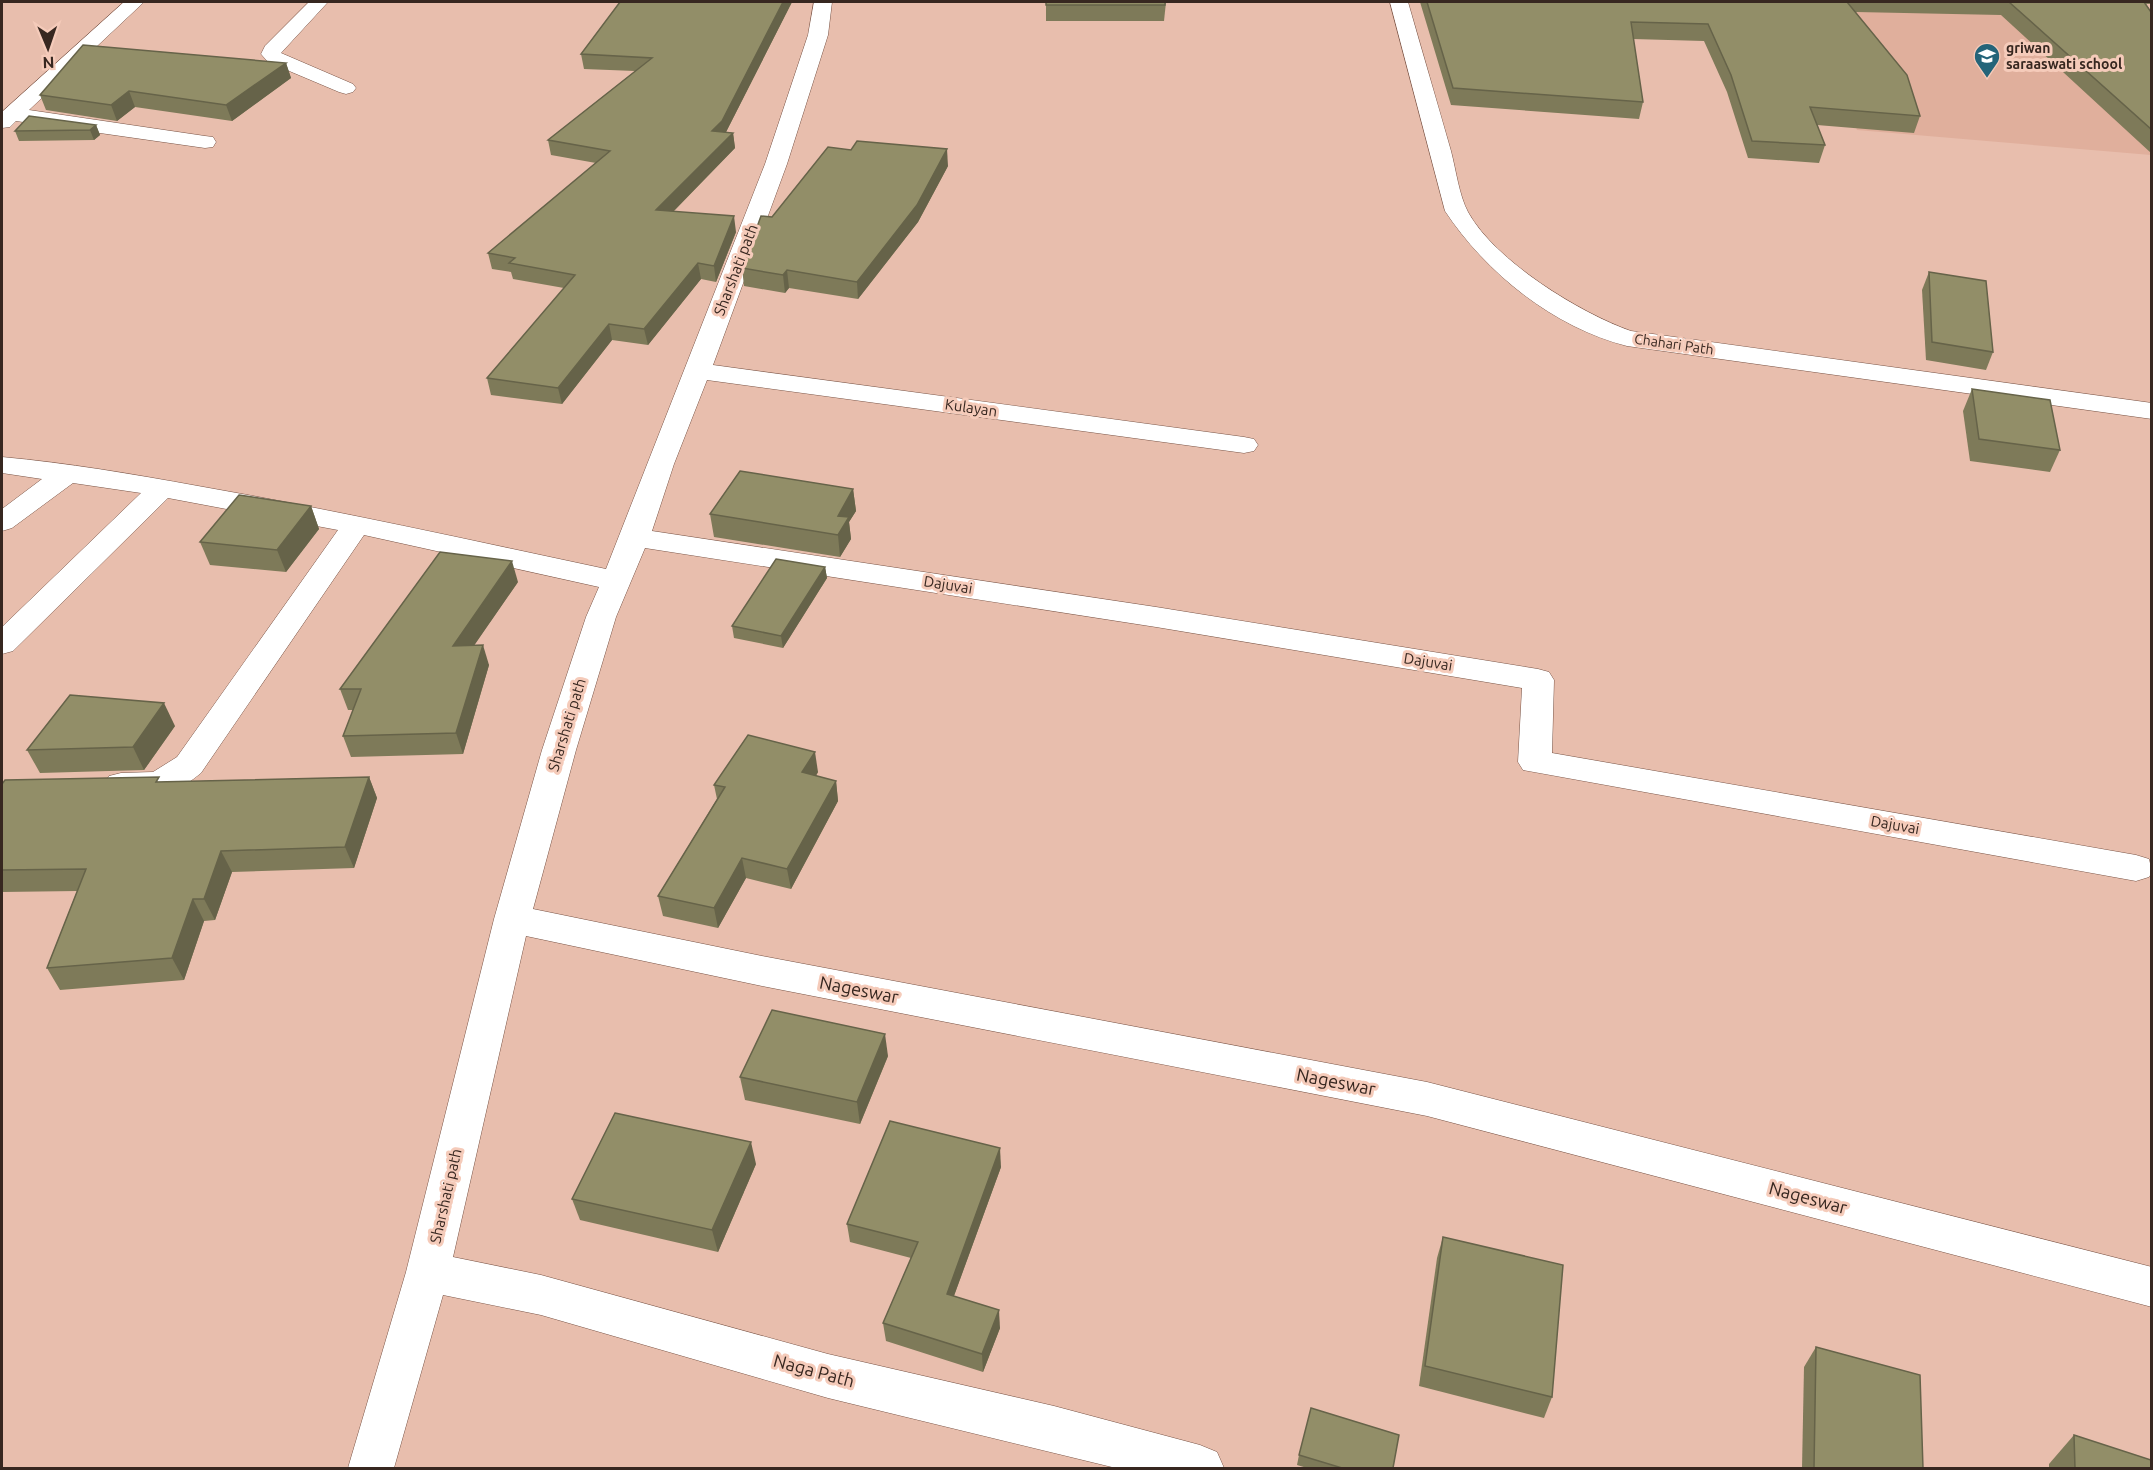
<svg xmlns="http://www.w3.org/2000/svg" width="2153" height="1470" font-family="Ubuntu,sans-serif">
<style>
.built{fill:#e0af9c}
.lines{fill:none;stroke-linecap:round;stroke-linejoin:round}
.minor-casing{stroke:#795446;stroke-width:1}
.minor{fill:#fff;fill-rule:evenodd}
.wall{fill:#7e7a59}
.shaded-wall{fill:#666349}
.building{fill:#928e68;stroke:#666349;stroke-width:1.5}
.labels{text-anchor:middle;stroke-width:6;stroke-linejoin:round;paint-order:stroke}
.far-poi-label{font-size:14px;font-weight:bold;fill:#372720;stroke:#f5cbba;text-anchor:start}
.far-street-label{font-size:14px;fill:#372720;stroke:#f5cbba}
.street-label{font-size:15px;fill:#372720;stroke:#f5cbba}
.near-street-label{font-size:18px;fill:#372720;stroke:#f5cbba}
</style>
<rect width="100%" height="100%" fill="#e8bead"/>
<path class="built" d="M1747,2H2028L2151,86V155L1857,130L1834,76Z"/>
<g class="lines">
<g class="minor-casing">
<g id="minor">
<path d="M124,2H144L29,110L205,136L213,137L216,142L213,147L205,148L16,121L10,127L2,128V112Z"/>
<path d="M309,2H328L281,53L353,84L356,88L353,92L346,94L339,92L268,62L261,54L265,46Z"/>
<path d="M814,2H832L828,35L787,164L713,365L1244,437L1254,439L1258,445L1254,451L1244,453L707,380L674,464L652,531L1156,607L1538,669L1549,672L1554,680L1552,753L2136,855L2149,859L2152,872L2149,877L2136,881L1523,770L1518,762L1522,688L1156,627L645,548L616,617L576,750L533,909L762,956L1427,1082L2152,1267V1307L1427,1116L762,986L526,936L453,1257L541,1275L828,1354L1054,1406L1200,1445L1217,1452L1224,1468H1116L828,1398L541,1315L443,1295L394,1468H348L406,1272L494,919L542,750L586,617L599,587L364,535L201,773C192,780 182,788 172,793C155,801 126,799 109,794L104,785L109,776L121,773L153,772L177,757L338,530L168,498L13,651L2,654V627L141,493L73,483L12,528L2,531V509L42,479L2,473V457C68,463 132,474 198,486C335,510 470,540 606,569L765,164L808,35Z"/>
<path d="M1390,2H1408C1422,52 1437,101 1451,151C1456,170 1459,195 1468,212C1495,261 1580,313 1631,331L2152,403V419L1627,346C1553,327 1486,273 1445,211Z"/>
</g>
</g>
<use href="#minor" class="minor"/>
</g>
<g class="wall">
<path d="M620,2H792L726,132L733,133L735,148L673,212L736,232L716,282L701,279L648,345L612,340L562,404L491,395L487,378L564,288L513,279L511,272L492,269L488,253L596,163L551,155L548,140L635,71L584,69L581,54Z"/>
<path d="M1046,2H1166L1164,21H1046Z"/>
<path d="M1420,2H2151V4H2146L2151,12V153L2001,15L1856,12L1920,116L1914,133L1817,125L1825,145L1819,163L1748,158L1727,92L1704,41L1633,39L1643,102L1639,119L1451,105Z"/>
<path d="M286,63L291,78L232,121L135,107L117,121L46,110L40,95Z"/>
<path d="M96,125L100,135L94,140L19,141L15,131Z"/>
<path d="M948,166L918,222L858,299L789,288L785,293L744,286L742,268L772,217Z"/>
<path d="M1929,272L1993,352L1986,370L1926,360L1922,290Z"/>
<path d="M1972,389L2060,450L2050,472L1970,461L1963,411Z"/>
<path d="M853,489L856,511L849,522L851,539L840,557L714,537L710,514Z"/>
<path d="M311,506L319,529L286,572L210,565L200,542Z"/>
<path d="M825,567L827,578L783,648L734,638L732,626Z"/>
<path d="M518,582L474,645L489,665L463,754L351,757L343,736L353,710H348L340,689Z"/>
<path d="M175,726L144,770L40,773L27,750Z"/>
<path d="M818,772L816,776L836,781L838,801L791,889L746,878L718,928L663,916L658,896L717,799L714,785Z"/>
<path d="M369,777L377,798L354,868L232,872L215,920L204,921L184,980L60,990L47,968L77,891L2,892V784L161,782Z"/>
<path d="M888,1056L860,1124L745,1100L740,1077Z"/>
<path d="M756,1164L718,1252L580,1220L572,1199Z"/>
<path d="M1001,1167L954,1296L1000,1328L983,1372L886,1341L883,1323L911,1258L850,1242L847,1224Z"/>
<path d="M1443,1237L1552,1397L1544,1418L1419,1386L1437,1258Z"/>
<path d="M1816,1347L1923,1468H1802L1804,1367Z"/>
<path d="M2074,1435L2151,1468H2049V1464Z"/>
<path d="M1299,1455L1393,1468H1307L1297,1465Z"/>
</g>
<g class="shaded-wall">
<path d="M783,2H792L724,136L712,131Z"/>
<path d="M286,63L291,78L232,121L226,105Z"/>
<path d="M129,91L135,107L117,121L111,105Z"/>
<path d="M96,125L100,135L94,140L90,130Z"/>
<path d="M733,133L735,148L659,226L656,210Z"/>
<path d="M947,149L948,166L918,222L858,299L857,282Z"/>
<path d="M734,216L736,232L716,282L714,266Z"/>
<path d="M698,263L701,279L648,345L644,329Z"/>
<path d="M787,270L789,288L785,293L783,275Z"/>
<path d="M609,324L612,340L562,404L558,388Z"/>
<path d="M853,489L856,511L849,522L851,539L840,557L838,535V516Z"/>
<path d="M311,506L319,529L286,572L277,550Z"/>
<path d="M512,561L518,582L460,666L453,646Z"/>
<path d="M825,567L827,578L783,648L781,636Z"/>
<path d="M483,645L489,665L463,754L456,733Z"/>
<path d="M164,703L175,726L144,770L133,747Z"/>
<path d="M815,752L818,772L805,792L802,772Z"/>
<path d="M369,777L377,798L354,868L345,847Z"/>
<path d="M836,781L838,801L791,889L787,869Z"/>
<path d="M221,851L232,872L215,920L204,899Z"/>
<path d="M742,858L746,878L718,928L714,908Z"/>
<path d="M193,899L204,921L184,980L172,958Z"/>
<path d="M885,1034L888,1056L860,1124L857,1102Z"/>
<path d="M751,1142L756,1164L718,1252L712,1230Z"/>
<path d="M1000,1148L1001,1167L948,1312L947,1294Z"/>
<path d="M999,1310L1000,1328L983,1372L982,1354Z"/>
</g>
<g class="building">
<path d="M620,2H783L722,121L712,131L733,133L656,210L734,216L714,266L698,263L644,329L609,324L558,388L487,378L575,275L509,263L515,258L488,253L610,151L548,140L652,58L581,54Z"/>
<rect x="1046" y="2" width="119" height="3"/>
<path d="M1427,2H1847L1907,75L1920,116L1810,107L1825,145L1752,141L1731,75L1708,24L1631,22L1643,102L1453,88Z"/>
<path d="M2009,2H2144L2151,12V129Z"/>
<path d="M83,45L286,63L226,105L129,91L111,105L40,95Z"/>
<path d="M29,116L96,125L90,130L15,131Z"/>
<path d="M857,141L947,149L917,205L857,282L787,270L783,275L742,268L761,216L772,217L828,147L851,150Z"/>
<path d="M1929,272L1986,281L1993,352L1932,342Z"/>
<path d="M1972,389L2050,400L2060,450L1979,439Z"/>
<path d="M740,471L853,489L838,516L849,517L838,535L710,514Z"/>
<path d="M239,495L311,506L277,550L200,542Z"/>
<path d="M440,552L512,561L453,646L483,645L456,733L343,736L361,689H340Z"/>
<path d="M776,559L825,567L781,636L732,626Z"/>
<path d="M70,695L164,703L133,747L27,750Z"/>
<path d="M748,735L815,752L802,772L836,781L787,869L742,858L714,908L658,896L725,787L714,785Z"/>
<path d="M159,777L156,782L369,777L345,847L221,851L204,899H193L172,958L47,968L86,869L2,870V784L5,780Z"/>
<path d="M772,1010L885,1034L857,1102L740,1077Z"/>
<path d="M615,1113L751,1142L712,1230L572,1199Z"/>
<path d="M890,1121L1000,1148L947,1294L999,1310L982,1354L883,1323L918,1242L847,1224Z"/>
<path d="M1443,1237L1563,1265L1552,1397L1425,1366Z"/>
<path d="M1816,1347L1920,1375L1923,1468H1814Z"/>
<path d="M1311,1408L1399,1435L1393,1468H1342L1299,1455Z"/>
<path d="M2074,1435L2151,1460V1468H2075Z"/>
</g>
<defs>
<g id="school-pin" transform="scale(1.35)"><path d="M0 17L-7.5 6A9.5 9.5 0 1 1 7.5 6Z" fill="#246479" stroke="#f5cbba"/><path d="M0-5L7-2L0 1L-7-2ZM-4 1L0 2.5L4 1V4Q0 6-4 4Z" fill="#fff"/></g>
</defs>
<g fill-rule="evenodd">
<use href="#school-pin" x="1987" y="56"/>
</g>
<g class="labels">
<g class="far-poi-label">
<text x="2006" y="53">griwan<tspan x="2006" dy="16">saraaswati school</tspan></text>
</g>
<g class="far-street-label">
<text transform="translate(1674 344) rotate(8)" y="5">Chahari Path</text>
</g>
<g class="street-label">
<text transform="translate(736 270) rotate(-69)" y="5">Sharshati path</text>
<text transform="translate(971 408) rotate(8)" y="5">Kulayan</text>
<text transform="translate(948 585) rotate(9)" y="5">Dajuvai</text>
<text transform="translate(1428 662) rotate(9)" y="5">Dajuvai</text>
<text transform="translate(567 725) rotate(-73)" y="5">Sharshati path</text>
<text transform="translate(1895 825) rotate(10)" y="5">Dajuvai</text>
<text transform="translate(446 1196) rotate(-77)" y="5">Sharshati path</text>
</g>
<g class="near-street-label">
<text transform="translate(859 990) rotate(11)" y="6">Nageswar</text>
<text transform="translate(1336 1082) rotate(11)" y="6">Nageswar</text>
<text transform="translate(1808 1198) rotate(15)" y="6">Nageswar</text>
<text transform="translate(814 1371) rotate(15)" y="6">Naga Path</text>
</g>
</g>
<rect width="2153" height="1470" fill="none" stroke="#372720" stroke-width="6"/>
<g transform="translate(48 48) rotate(178)" stroke="#f5cbba" stroke-width="4.5" paint-order="stroke">
<path d="M0-4.5L10 22L0 15L-10 22Z" fill="#372720"/>
<text y="-9" font-size="16" font-weight="bold" text-anchor="middle" fill="#372720">N</text>
</g>
</svg>
